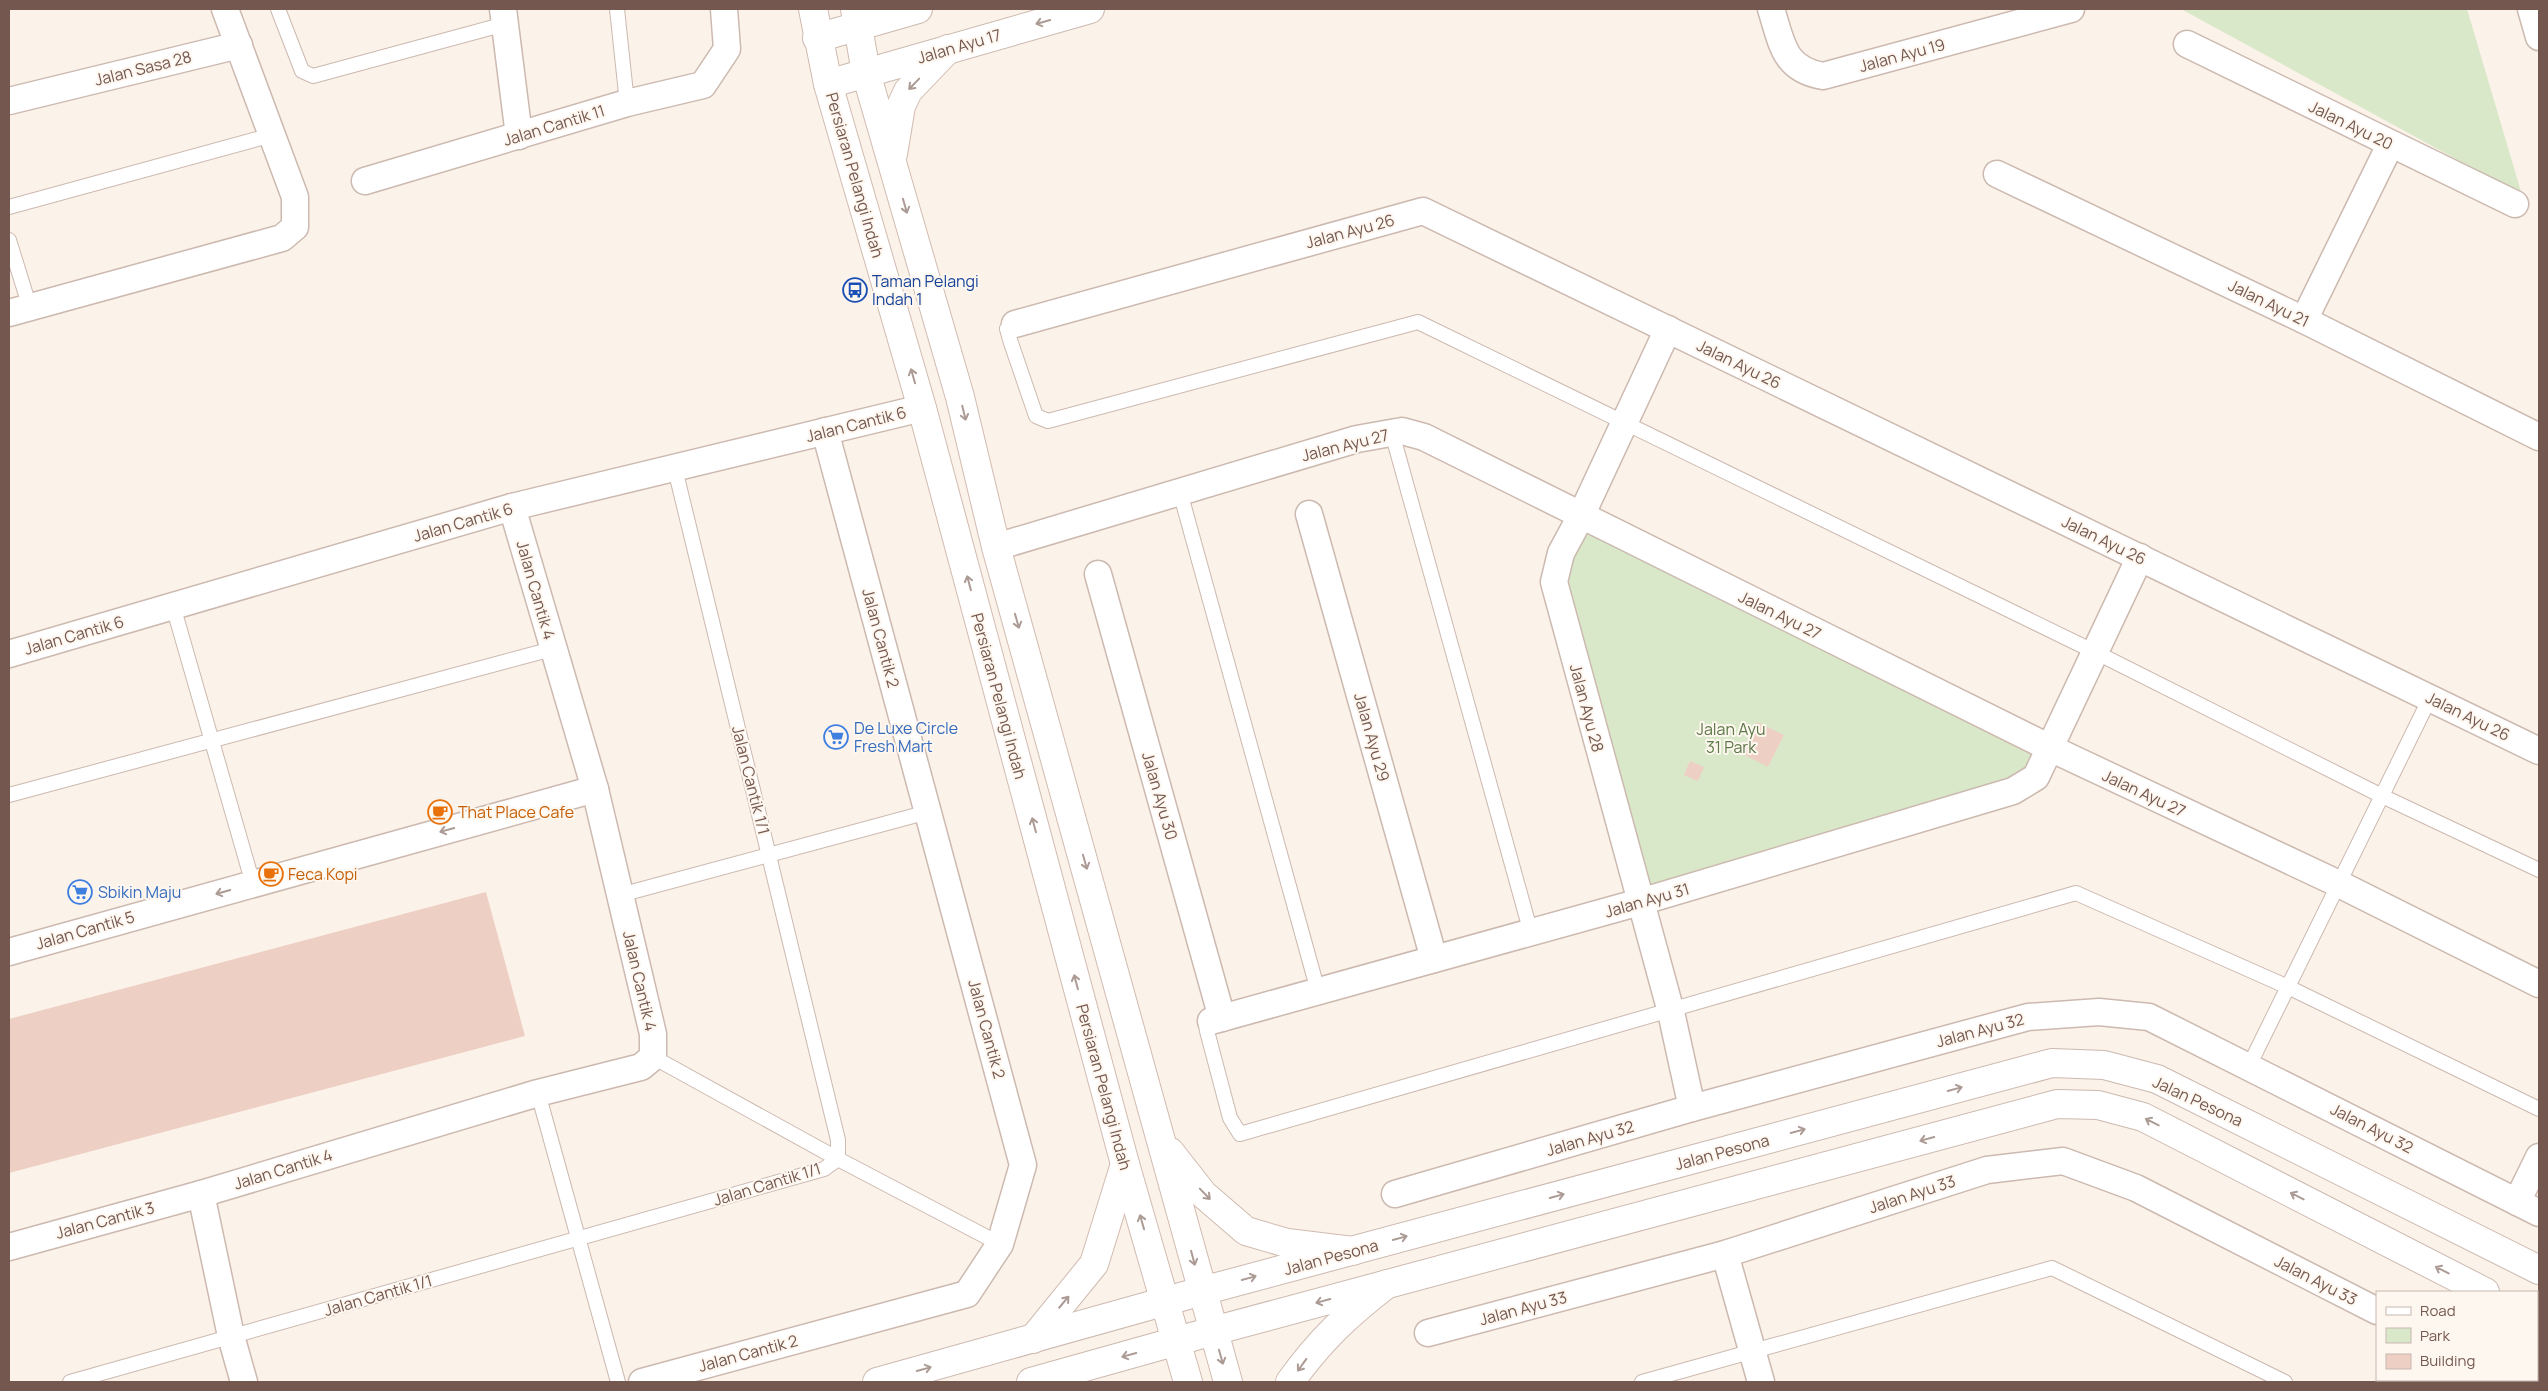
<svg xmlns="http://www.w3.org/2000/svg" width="2548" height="1391" font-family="Manrope,sans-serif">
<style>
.green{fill:#d9e8c8}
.building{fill:#eecfc3}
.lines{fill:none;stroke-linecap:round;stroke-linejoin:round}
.service-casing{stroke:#ccb9b0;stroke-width:16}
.minor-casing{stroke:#ccb9b0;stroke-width:29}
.tertiary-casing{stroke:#ccb9b0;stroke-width:30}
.secondary-casing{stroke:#d1bbb1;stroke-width:30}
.service{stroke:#fff;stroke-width:14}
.minor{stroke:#fff;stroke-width:26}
.tertiary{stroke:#fff;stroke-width:28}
.secondary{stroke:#fff;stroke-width:28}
.oneway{stroke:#ac9b95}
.labels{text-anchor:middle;stroke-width:4;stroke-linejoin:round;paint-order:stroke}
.street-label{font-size:16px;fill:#74584f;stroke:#fef7f0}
.transit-label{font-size:16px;fill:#164399;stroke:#fef7f0;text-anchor:start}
.shop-label{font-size:16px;fill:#366cbe;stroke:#fef7f0;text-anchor:start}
.park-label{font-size:16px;fill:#5c7847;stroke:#fef7f0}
.food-label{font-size:16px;fill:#c56008;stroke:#fef7f0;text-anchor:start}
</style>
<rect width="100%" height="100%" fill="#fbf2e9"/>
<g class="green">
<path d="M2181,9H2467L2522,195Z"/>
<path d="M1584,528L2040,754L2032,770L2009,783L1646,891L1563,587L1569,558Z"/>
</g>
<g class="building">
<path d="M1757,722L1784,735L1768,767L1741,753Z"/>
<path d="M1690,761L1704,767L1698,781L1684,775Z"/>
<path d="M486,892L525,1036L9,1173V1019Z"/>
</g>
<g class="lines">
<g class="service-casing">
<g id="service">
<path d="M278,9L302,71L313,76L505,24"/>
<path d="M617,9L627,103"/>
<path d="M9,207L272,135"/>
<path d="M9,240L30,308"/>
<path d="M1015,324L1007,329L1010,340L1036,416L1048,421L1418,322L2095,652L2382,796L2539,870"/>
<path d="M1392,433L1531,933"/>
<path d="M1180,492L1318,991"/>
<path d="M173,606L253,884"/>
<path d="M9,795L552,649"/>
<path d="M620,895L928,812"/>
<path d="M1211,1021L1206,1025L1207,1031L1230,1118L1240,1134L2076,893L2288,987L2539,1109"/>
<path d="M653,1057L838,1159L1000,1244"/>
<path d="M2249,1066L2430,698"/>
<path d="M538,1093L618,1382"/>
<path d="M70,1382L824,1169L838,1159V1140L675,469"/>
<path d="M1642,1382L2052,1268L2285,1382"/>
</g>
</g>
<g class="minor-casing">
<g id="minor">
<path d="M503,9L519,136"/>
<path d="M1771,9C1782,43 1783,69 1823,76L2071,9"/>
<path d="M2531,9L2539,37"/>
<path d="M2187,44L2515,204"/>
<path d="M9,101L239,45"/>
<path d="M1997,174L2304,320L2539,437"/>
<path d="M365,181L627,103L703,85L727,49L724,9"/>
<path d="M9,313L282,238L295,227V197L225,9"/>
<path d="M2304,320L2390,145"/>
<path d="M1015,324L1423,211L2539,751"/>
<path d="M1668,329L1581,516L1561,553L1554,582L1671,1012L1692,1108"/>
<path d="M1309,514L1434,959"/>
<path d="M996,547L1357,439L1402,431L1424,437L2050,748L2339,884L2539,984"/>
<path d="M1098,574L1222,1018"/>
<path d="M9,654L512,507L922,408"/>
<path d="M9,952L595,789"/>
<path d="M1211,1021L1640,902L2013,791L2036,777L2140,557"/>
<path d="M201,1194L231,1336L244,1382"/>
<path d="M1395,1194L1692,1108L2028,1017L2099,1012L2149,1017L2539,1213"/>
<path d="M2517,1202L2539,1157"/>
<path d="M9,1247L201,1194L538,1093L641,1067L653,1057V1034L595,789L512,507"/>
<path d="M1725,1254L1761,1382"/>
<path d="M1428,1333L1725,1254L1987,1170L2063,1161L2136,1188L2377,1311"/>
<path d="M2512,1380L2517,1382"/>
<path d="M642,1382L967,1294L1000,1244L1023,1165L825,431"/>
<path d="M2424,1382L2425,1380"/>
</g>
</g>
<g class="tertiary-casing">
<g id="tertiary">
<path d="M817,38L918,9"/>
<path d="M828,84L1090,9"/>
<path d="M2537,1319L2539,1320"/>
<path d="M877,1382L1202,1291L2052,1063L2104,1065L2157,1079L2539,1270"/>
<path d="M1031,1382L1213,1331L2057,1104L2098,1105L2143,1117L2485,1292"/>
</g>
</g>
<g class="secondary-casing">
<g id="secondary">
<path d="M813,9L828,84L922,408L1125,1164L1188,1382"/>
<path d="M855,9L866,73L960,397L996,547L1228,1382"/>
<path d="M893,154L901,106L908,91L948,49"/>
<path d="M1170,1152L1203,1194L1246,1231L1287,1243L1353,1251"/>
<path d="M1033,1339L1094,1264L1125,1164"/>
<path d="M1290,1382C1320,1340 1347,1315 1387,1284"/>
</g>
</g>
<use href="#service" class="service"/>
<use href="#minor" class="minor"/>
<use href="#tertiary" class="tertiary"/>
<use href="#secondary" class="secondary"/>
</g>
<defs><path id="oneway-shaft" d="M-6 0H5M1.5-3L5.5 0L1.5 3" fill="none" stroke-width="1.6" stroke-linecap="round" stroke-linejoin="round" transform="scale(1.25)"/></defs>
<g class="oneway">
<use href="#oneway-shaft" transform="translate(1043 22) rotate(164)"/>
<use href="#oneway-shaft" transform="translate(914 84) rotate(134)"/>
<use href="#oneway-shaft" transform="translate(905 206) rotate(74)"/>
<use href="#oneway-shaft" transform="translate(913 376) rotate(-106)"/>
<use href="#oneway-shaft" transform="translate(964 413) rotate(76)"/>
<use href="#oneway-shaft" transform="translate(969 583) rotate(-105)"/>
<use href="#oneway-shaft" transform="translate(1017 621) rotate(74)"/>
<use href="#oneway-shaft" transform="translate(1034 825) rotate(-105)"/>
<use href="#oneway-shaft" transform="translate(447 830) rotate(165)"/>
<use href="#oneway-shaft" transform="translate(1085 862) rotate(74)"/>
<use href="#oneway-shaft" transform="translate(223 892) rotate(164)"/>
<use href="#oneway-shaft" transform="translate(1076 982) rotate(-105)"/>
<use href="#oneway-shaft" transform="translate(1955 1089) rotate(-15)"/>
<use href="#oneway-shaft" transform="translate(2152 1122) rotate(-153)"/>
<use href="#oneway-shaft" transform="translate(1798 1131) rotate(-15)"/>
<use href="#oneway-shaft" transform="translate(1927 1139) rotate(165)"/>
<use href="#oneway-shaft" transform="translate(1205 1194) rotate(46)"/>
<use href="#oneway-shaft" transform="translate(1557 1196) rotate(-15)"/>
<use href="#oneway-shaft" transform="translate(2297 1196) rotate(-153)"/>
<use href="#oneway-shaft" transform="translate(1142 1222) rotate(-106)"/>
<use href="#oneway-shaft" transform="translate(1400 1238) rotate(-15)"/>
<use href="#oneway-shaft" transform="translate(1193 1258) rotate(75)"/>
<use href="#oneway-shaft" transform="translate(2442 1270) rotate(-153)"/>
<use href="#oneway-shaft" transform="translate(1249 1278) rotate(-15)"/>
<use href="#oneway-shaft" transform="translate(1323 1301) rotate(165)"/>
<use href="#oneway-shaft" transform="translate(1064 1302) rotate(-50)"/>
<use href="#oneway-shaft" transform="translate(1129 1355) rotate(165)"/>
<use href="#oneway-shaft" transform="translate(1221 1357) rotate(74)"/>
<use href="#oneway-shaft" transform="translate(1302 1365) rotate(126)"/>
<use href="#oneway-shaft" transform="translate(924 1369) rotate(-15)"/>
</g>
<defs>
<g id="bus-ring" transform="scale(1.25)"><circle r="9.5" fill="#fef7f0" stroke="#1a4fb4" stroke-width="1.5"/><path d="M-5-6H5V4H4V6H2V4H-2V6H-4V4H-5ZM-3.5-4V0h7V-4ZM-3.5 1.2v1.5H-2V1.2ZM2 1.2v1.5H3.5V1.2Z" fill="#1a4fb4"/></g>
<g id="supermarket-ring" transform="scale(1.25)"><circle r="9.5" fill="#fef7f0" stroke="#3f7fe0" stroke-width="1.5"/><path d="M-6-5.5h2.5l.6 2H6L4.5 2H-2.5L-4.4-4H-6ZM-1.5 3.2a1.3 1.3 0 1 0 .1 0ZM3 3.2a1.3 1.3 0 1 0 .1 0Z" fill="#3f7fe0"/></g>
<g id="cafe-ring" transform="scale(1.25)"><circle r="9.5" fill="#fef7f0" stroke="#e8710a" stroke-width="1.5"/><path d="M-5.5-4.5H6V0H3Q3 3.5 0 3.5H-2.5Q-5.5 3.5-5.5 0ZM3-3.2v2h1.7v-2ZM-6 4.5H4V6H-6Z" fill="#e8710a"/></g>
</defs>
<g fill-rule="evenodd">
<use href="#bus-ring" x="855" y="290"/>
<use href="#supermarket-ring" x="836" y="737"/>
<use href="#cafe-ring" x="440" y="812"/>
<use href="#cafe-ring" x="271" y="874"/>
<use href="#supermarket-ring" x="80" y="892"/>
</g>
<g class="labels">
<g class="street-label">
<text transform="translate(959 46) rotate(-16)" y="6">Jalan Ayu 17</text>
<text transform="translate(1902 55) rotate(-15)" y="6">Jalan Ayu 19</text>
<text transform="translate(143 68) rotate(-14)" y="6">Jalan Sasa 28</text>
<text transform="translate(554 125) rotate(-17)" y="6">Jalan Cantik 11</text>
<text transform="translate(2351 125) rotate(26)" y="6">Jalan Ayu 20</text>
<text transform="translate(855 175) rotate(74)" y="6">Persiaran Pelangi Indah</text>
<text transform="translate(1350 231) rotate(-15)" y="6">Jalan Ayu 26</text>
<text transform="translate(2269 303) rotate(26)" y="6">Jalan Ayu 21</text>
<text transform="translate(1739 364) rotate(26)" y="6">Jalan Ayu 26</text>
<text transform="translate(856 424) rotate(-14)" y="6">Jalan Cantik 6</text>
<text transform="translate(1345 445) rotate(-14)" y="6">Jalan Ayu 27</text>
<text transform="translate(463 522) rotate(-16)" y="6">Jalan Cantik 6</text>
<text transform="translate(2104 540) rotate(26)" y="6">Jalan Ayu 26</text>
<text transform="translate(536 590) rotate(74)" y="6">Jalan Cantik 4</text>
<text transform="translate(1780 615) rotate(26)" y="6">Jalan Ayu 27</text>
<text transform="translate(74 635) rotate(-16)" y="6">Jalan Cantik 6</text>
<text transform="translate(881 638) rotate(75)" y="6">Jalan Cantik 2</text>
<text transform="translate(999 696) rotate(75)" y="6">Persiaran Pelangi Indah</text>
<text transform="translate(1587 708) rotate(75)" y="6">Jalan Ayu 28</text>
<text transform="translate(2468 716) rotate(26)" y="6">Jalan Ayu 26</text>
<text transform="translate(1372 737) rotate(74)" y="6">Jalan Ayu 29</text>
<text transform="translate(751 780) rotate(76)" y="6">Jalan Cantik 1/1</text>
<text transform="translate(2144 793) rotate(25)" y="6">Jalan Ayu 27</text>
<text transform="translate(1160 796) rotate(74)" y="6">Jalan Ayu 30</text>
<text transform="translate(1647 900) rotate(-16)" y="6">Jalan Ayu 31</text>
<text transform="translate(85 930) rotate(-16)" y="6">Jalan Cantik 5</text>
<text transform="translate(640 981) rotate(77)" y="6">Jalan Cantik 4</text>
<text transform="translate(987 1029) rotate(75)" y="6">Jalan Cantik 2</text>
<text transform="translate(1980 1030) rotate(-15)" y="6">Jalan Ayu 32</text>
<text transform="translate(1104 1087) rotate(75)" y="6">Persiaran Pelangi Indah</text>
<text transform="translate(2198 1101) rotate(25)" y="6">Jalan Pesona</text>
<text transform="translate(2372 1128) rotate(27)" y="6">Jalan Ayu 32</text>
<text transform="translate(1590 1138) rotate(-16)" y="6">Jalan Ayu 32</text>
<text transform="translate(1722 1152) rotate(-15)" y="6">Jalan Pesona</text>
<text transform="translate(283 1169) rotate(-17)" y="6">Jalan Cantik 4</text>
<text transform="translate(767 1184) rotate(-17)" y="6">Jalan Cantik 1/1</text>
<text transform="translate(1912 1194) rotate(-18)" y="6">Jalan Ayu 33</text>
<text transform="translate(105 1220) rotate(-15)" y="6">Jalan Cantik 3</text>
<text transform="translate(1331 1257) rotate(-15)" y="6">Jalan Pesona</text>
<text transform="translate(2316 1280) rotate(27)" y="6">Jalan Ayu 33</text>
<text transform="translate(378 1295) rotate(-16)" y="6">Jalan Cantik 1/1</text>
<text transform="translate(1523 1308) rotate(-15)" y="6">Jalan Ayu 33</text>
<text transform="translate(748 1353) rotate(-15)" y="6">Jalan Cantik 2</text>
</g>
<g class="transit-label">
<text x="872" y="287">Taman Pelangi<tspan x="872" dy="18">Indah 1</tspan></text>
</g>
<g class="shop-label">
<text x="854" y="734">De Luxe Circle<tspan x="854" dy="18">Fresh Mart</tspan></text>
<text x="98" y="898">Sbikin Maju</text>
</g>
<g class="park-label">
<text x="1731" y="735">Jalan Ayu<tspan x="1731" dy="18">31 Park</tspan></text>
</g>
<g class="food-label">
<text x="458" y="818">That Place Cafe</text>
<text x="288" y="880">Feca Kopi</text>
</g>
</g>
<rect width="2548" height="1391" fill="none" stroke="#74584f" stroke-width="20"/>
<rect x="2376" y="1291" width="162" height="90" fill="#fef7f0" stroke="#c7b7b0"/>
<rect x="2386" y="1307" width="25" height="8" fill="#ffffff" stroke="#c7b7b0"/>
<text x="2420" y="1316" font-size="15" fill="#74584f">Road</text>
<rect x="2386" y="1328" width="25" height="15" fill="#d9e8c8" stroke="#c7b7b0"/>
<text x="2420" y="1341" font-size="15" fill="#74584f">Park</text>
<rect x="2386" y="1354" width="25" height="15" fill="#eecfc3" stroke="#c7b7b0"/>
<text x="2420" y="1366" font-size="15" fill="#74584f">Building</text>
</svg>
